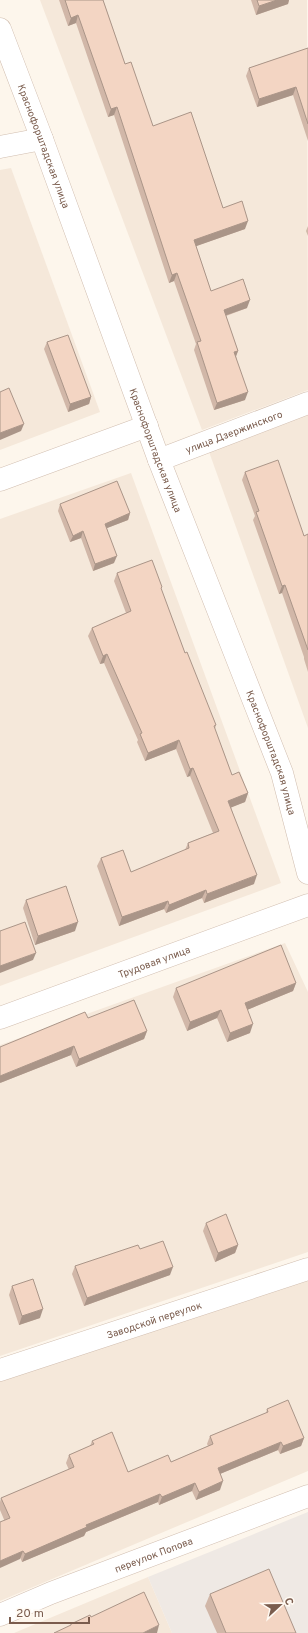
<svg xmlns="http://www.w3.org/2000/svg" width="308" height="1633" font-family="Overpass,sans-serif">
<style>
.residential{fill:#f5e8da}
.industrial{fill:#efe9e4}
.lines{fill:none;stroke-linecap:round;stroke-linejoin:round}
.minor-casing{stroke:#d1beb0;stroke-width:23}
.minor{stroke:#fff;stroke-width:22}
.wall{fill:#d1b7a8}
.shaded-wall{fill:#aa9588}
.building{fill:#f3d5c3;stroke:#aa9588}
.labels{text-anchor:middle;stroke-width:4;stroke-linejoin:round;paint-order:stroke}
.street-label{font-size:10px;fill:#7a5c4d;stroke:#fffaf3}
</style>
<rect width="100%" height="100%" fill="#fdf6ec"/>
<g class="residential">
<path d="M40,0H307L308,390L202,430Z"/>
<path d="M11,168L100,412L0,450V170Z"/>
<path d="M308,413V728L208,449Z"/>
<path d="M131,473L281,883L0,986V519Z"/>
<path d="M285,943L308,992V1252L0,1356V1045Z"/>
<path d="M308,1280V1471L0,1601V1380Z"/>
<path d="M148,1577L172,1633H14Z"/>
</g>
<path class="industrial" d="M308,1512V1633H172L148,1577Z"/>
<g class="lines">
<g class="minor-casing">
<g id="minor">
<path id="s1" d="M0,29L42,139L159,460L282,773L308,873"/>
<path d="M0,147L42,139"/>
<path id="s2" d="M159,460L308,403"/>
<path d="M0,480L147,426"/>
<path id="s3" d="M0,1018L308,905"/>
<path id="s4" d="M0,1370L308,1269"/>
<path id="s5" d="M0,1615L51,1593L308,1496"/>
</g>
</g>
<use href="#minor" class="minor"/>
</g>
<g class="wall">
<path d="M59,0H103L125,64L153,126L223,208L245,229L196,246L211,291L247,308L226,316L238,351L236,356L245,400L214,410L194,350L196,344L174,281L169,283L114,115L108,117L76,23L68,26Z"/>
<path d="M251,0H289L288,4L256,15Z"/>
<path d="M308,48V141L293,95L257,107L246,76L249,68Z"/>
<path d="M308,226V236L306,231Z"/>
<path d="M47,342L91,397L89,404L68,412L44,349Z"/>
<path d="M245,472L304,536L308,534V672L304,659V657L282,593L279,594L253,520L255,516L242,480Z"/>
<path d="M60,504L130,513L128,520L107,528L114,563L93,571L81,538L70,542L58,511Z"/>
<path d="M117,573L161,590L185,653L216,725L215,729L232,775L248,793L245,802L231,807L254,884L204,903L202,898L166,913L164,909L119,926L97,866L101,858L131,872L185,850L188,843L213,833L190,776L187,777L176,749L145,761L137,742L138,740L104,663L100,664L88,636L92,628L126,613L114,581Z"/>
<path d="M26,900L75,931L35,945L23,908Z"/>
<path d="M296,983L293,991L247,1010L250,1033L227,1042L217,1018L187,1031L173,997L176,988Z"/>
<path d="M88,1018L147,1031L144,1039L76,1067L71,1055L0,1083Z"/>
<path d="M206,1223L238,1245L235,1253L215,1262L203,1231Z"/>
<path d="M140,1249L170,1275L84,1306L72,1274L75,1266Z"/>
<path d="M12,1286L40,1318L19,1325L9,1295Z"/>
<path d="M267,1409L304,1438L301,1446L280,1454L278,1450L220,1474V1490L196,1500L192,1491L159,1505L158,1502L86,1532L84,1536L22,1562L0,1510V1502L1,1498L69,1470L66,1463L69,1455L90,1446L92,1441L128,1472L171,1462L208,1446L207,1444L210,1436L266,1413Z"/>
<path d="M210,1594L296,1633H217L205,1606Z"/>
</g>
<g class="shaded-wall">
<path d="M277,0H289L288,4L256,15L259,6Z"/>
<path d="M78,15L76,23L68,26L71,18Z"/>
<path d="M296,87L293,95L257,107L259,99Z"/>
<path d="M117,107L114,115L108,117L111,109Z"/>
<path d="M248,221L245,229L191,248L194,240Z"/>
<path d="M177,273L174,281L169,283L172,275Z"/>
<path d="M250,300L247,308L221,317L224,310Z"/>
<path d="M238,351L235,359L234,352Z"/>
<path d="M248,392L245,400L214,410L217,403Z"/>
<path d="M91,397L89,404L68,412L70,404Z"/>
<path d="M24,424L21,431L0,440V433Z"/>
<path d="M130,513L128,520L102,530L105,524Z"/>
<path d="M83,531L81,538L70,542L73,536Z"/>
<path d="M117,556L114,563L93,571L95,564Z"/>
<path d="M285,585L282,593L279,594L282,586Z"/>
<path d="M107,654L104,663L100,664L103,656Z"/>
<path d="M179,740L176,749L145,761L148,753Z"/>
<path d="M193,768L190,776L187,777L190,769Z"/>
<path d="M248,793L245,802L225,810L228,801Z"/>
<path d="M257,875L254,884L204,903L207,894Z"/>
<path d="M206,890L202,898L166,913L169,905Z"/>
<path d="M168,901L164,909L119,926L122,917Z"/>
<path d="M78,922L75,931L35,945L38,936Z"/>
<path d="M36,953L33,960L0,973V966Z"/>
<path d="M296,983L293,991L242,1012L245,1003Z"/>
<path d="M221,1010L217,1018L187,1031L190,1022Z"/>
<path d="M253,1024L250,1033L227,1042L230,1033Z"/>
<path d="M147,1031L144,1039L76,1067L79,1059Z"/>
<path d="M74,1046L71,1055L0,1083V1076Z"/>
<path d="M238,1245L235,1253L215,1262L218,1253Z"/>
<path d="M173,1267L170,1275L84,1306L87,1298Z"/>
<path d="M43,1309L40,1318L19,1325L22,1316Z"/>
<path d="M304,1438L301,1446L280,1454L283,1446Z"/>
<path d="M281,1442L278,1450L215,1476L218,1468Z"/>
<path d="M223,1481L220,1490L196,1500L199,1492Z"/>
<path d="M195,1483L192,1491L159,1505L162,1497Z"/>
<path d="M160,1494L158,1502L86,1532L84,1536L22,1562L25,1554L86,1525Z"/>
<path d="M23,1551L20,1559L0,1568V1561Z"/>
<path d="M159,1625L157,1633H143Z"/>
</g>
<g class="building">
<path d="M65,0H103L125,64L131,62L153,126L191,112L223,208L242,201L248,221L194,240L211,291L243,279L250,300L224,310L238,351L234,352L248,392L217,403L197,342L201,341L177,273L172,275L117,107L111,109L78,15L71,18Z"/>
<path d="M257,0H277L259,6Z"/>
<path d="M308,48V124L296,87L259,99L249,68Z"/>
<path d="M68,335L91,397L70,404L47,342Z"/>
<path d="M9,388L24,424L0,433V392Z"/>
<path d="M278,460L304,536L308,534V650L285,585L282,586L267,543L256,512L259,511L245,472Z"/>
<path d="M117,481L130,513L105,524L117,556L95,564L83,531L73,536L60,504Z"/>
<path d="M152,560L162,587L161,588L185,653L187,652L216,725L214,726L232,775L239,772L248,793L228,801L257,875L207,894L206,890L169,905L168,901L122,917L101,858L123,850L131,872L189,848L188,843L219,831L193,768L190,769L179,740L148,753L140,734L142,733L107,654L103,656L92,628L131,611L117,573Z"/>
<path d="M66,886L78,922L38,936L26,900Z"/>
<path d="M25,922L36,953L0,966V931Z"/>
<path d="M281,945L296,983L245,1003L253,1024L230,1033L221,1010L190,1022L176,988Z"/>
<path d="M134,1000L147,1031L79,1059L74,1046L0,1076V1047L85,1012L88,1018Z"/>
<path d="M226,1214L238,1245L218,1253L206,1223Z"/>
<path d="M163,1241L173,1267L87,1298L75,1266L138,1245L140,1249Z"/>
<path d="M33,1279L43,1309L22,1316L12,1286Z"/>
<path d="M288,1400L304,1438L283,1446L281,1442L218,1468L223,1481L199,1492L195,1483L162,1497L160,1494L86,1525L87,1527L25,1554L23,1551L0,1561V1522L10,1518L1,1498L74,1467L69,1455L94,1444L92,1441L112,1432L128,1472L168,1455L171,1462L213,1444L210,1436L268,1412L267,1409Z"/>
<path d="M269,1569L296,1633H226L210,1594Z"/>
<path d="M144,1592L159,1625L143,1633H54L71,1625V1624L90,1615L91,1617Z"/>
</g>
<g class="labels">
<g class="street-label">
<text dy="4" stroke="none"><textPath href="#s1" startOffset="125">Краснофорштадская улица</textPath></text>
<text dy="4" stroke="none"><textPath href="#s2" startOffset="80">улица Дзержинского</textPath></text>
<text dy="4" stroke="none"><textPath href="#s1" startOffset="449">Краснофорштадская улица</textPath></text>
<text dy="4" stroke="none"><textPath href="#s1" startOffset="773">Краснофорштадская улица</textPath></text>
<text dy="4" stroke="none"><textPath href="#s3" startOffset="164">Трудовая улица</textPath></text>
<text dy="4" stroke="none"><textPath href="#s4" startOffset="162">Заводской переулок</textPath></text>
<text dy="4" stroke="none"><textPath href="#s5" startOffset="165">переулок Попова</textPath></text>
</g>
</g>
<g transform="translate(280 1605) rotate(68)" stroke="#fffaf3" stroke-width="3" paint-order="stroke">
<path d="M0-3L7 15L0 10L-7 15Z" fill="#7a5c4d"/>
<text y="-6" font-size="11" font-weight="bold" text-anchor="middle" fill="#7a5c4d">С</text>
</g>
<path d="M10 1617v6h79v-6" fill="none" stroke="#7a5c4d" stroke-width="2"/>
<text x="16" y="1617" font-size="12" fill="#7a5c4d" stroke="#fffaf3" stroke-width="3" paint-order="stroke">20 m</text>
</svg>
